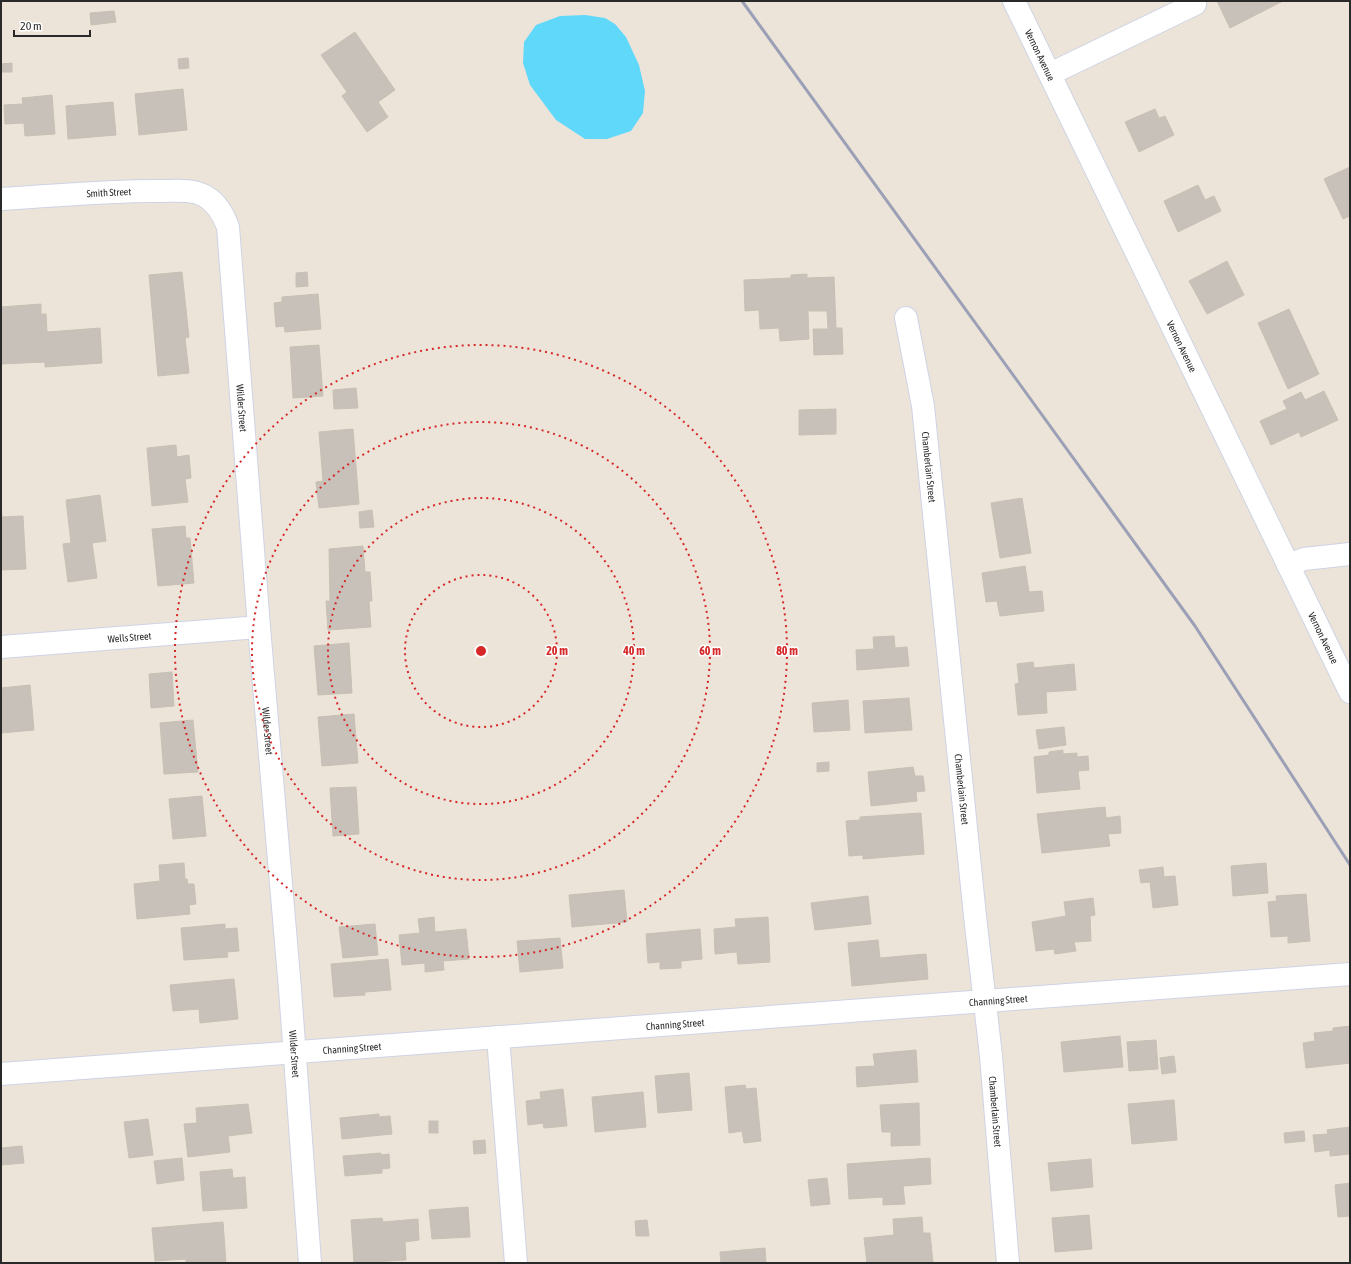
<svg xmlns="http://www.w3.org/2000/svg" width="1351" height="1264" font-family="'Asap Condensed',sans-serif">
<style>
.water{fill:#60d8fa}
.building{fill:#c8c1b9;stroke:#c8c0b3}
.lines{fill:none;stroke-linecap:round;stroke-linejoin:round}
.minor-casing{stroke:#ced3e4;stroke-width:24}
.minor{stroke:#fff;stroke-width:22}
.rail{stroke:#9ba0b6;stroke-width:3}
.ring{fill:none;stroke:#d62828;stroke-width:2;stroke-dasharray:2 4}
.labels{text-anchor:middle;stroke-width:3;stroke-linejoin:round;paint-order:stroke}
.street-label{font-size:10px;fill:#292929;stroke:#fff}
.centre{fill:#d62828;stroke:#fff;stroke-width:2}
.ring-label{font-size:12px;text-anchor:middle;font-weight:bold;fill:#d62828;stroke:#fff;stroke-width:3;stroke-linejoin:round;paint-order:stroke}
</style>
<rect width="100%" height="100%" fill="#ede4d9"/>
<path class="water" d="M585,15L605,18L615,24L626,37L639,65L645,91L643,113L631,131L607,139H585L556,120L530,85L523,63L524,42L536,25L560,16Z"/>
<g class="building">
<path d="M1217,1H1283L1230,28Z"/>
<path d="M114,11L116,22L91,25L90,13Z"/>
<path d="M355,32L395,90L378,102L388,117L367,132L342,96L347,92L321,55Z"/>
<path d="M188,58L189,68L179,69L178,59Z"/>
<path d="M12,63V72H1V64Z"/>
<path d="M183,89L187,130L139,135L135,94Z"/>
<path d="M52,95L55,134L25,136L24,123L5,124L4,105L23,104L22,98Z"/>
<path d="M113,102L116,135L68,139L66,106Z"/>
<path d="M1155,109L1159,118L1165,116L1174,135L1139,152L1125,122Z"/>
<path d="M1350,167V216L1343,219L1324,179Z"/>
<path d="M1198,185L1205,200L1214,196L1221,211L1178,232L1164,201Z"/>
<path d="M1227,261L1244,295L1207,314L1189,281Z"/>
<path d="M182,272L189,337L185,338L189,373L158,376L149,275Z"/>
<path d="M307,272L308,286L296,287V273Z"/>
<path d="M807,274V278L834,277L836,328H842L843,354L814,355L813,329H828L827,311H808L809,339L780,341L779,328L760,329L759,310L745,311L744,280L791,278V275Z"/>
<path d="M318,294L321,329L285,332L284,326L276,327L274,303L282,302V297Z"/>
<path d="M41,304V314H46L47,332L100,328L102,363L45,367V362L1,364V307Z"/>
<path d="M1289,309L1319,374L1288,389L1258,323Z"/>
<path d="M319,345L323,396L293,398L290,347Z"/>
<path d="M356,388L358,408L334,409L333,390Z"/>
<path d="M1324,391L1338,420L1301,437L1299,432L1271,445L1260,421L1287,409L1283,401L1301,392L1305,400Z"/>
<path d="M836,409V434L799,435V410Z"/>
<path d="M353,429L359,504L319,508L316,482L323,481L319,432Z"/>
<path d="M176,445L177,457L189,455L191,478L185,479L188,502L152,506L147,448Z"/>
<path d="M100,495L106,541L92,543L97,578L68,582L63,544L71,543L66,500Z"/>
<path d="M1022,498L1031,553L1000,558L991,503Z"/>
<path d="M1,509L2,517L23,516L26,569L1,570Z"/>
<path d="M372,510L374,527L360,528L359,512Z"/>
<path d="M185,526L186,538H190L194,583L158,586L152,529Z"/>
<path d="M363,546L365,572H370L372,601H369L371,627L328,630L326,601H330L329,549Z"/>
<path d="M1025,566L1029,592L1042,591L1044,611L1000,616L997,601L986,602L982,573Z"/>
<path d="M894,636L895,648L907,647L909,666L857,670L856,650L874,649L873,637Z"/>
<path d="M349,643L352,693L318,695L314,646Z"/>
<path d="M1033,662L1034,668L1074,664L1076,690L1046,692L1047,713L1018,715L1015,684L1019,683L1017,664Z"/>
<path d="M172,672L174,706L151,708L149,674Z"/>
<path d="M30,685L34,730L1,733V688Z"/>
<path d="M909,698L912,730L865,733L863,701Z"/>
<path d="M848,700L850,730L814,732L812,703Z"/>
<path d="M354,714L358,763L322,766L318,717Z"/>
<path d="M193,720L198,772L164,774L160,723Z"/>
<path d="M1064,727L1066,745L1039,749L1036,730Z"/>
<path d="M1063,750V754L1077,753V757L1088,756L1089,770L1078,771L1080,789L1037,793L1034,757L1049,755V752Z"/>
<path d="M829,762V771L817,772V763Z"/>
<path d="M913,767L915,776H923L925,791L916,792L917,801L871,806L868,772Z"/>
<path d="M356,787L359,834L333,836L330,788Z"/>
<path d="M202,796L206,836L173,839L169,799Z"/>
<path d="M1105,807L1106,818L1120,816L1121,833L1108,834L1110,846L1042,853L1037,814Z"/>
<path d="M921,813L924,854L863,859V855L849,856L846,821L860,820V817Z"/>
<path d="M184,863L185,879H187L188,884H194L196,904L189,905L190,914L137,919L134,884L160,881L159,865Z"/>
<path d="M1266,863L1268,893L1233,896L1231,866Z"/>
<path d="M1163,867L1164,877L1175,876L1178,905L1153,908L1150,882L1141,883L1139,870Z"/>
<path d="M624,890L627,922L572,927L569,895Z"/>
<path d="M1306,894L1310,941L1288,943V936L1271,937L1268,902L1277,901L1276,896Z"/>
<path d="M868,896L871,924L815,930L811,903Z"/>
<path d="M1093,898L1095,915L1090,916L1091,941L1074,942L1076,951L1055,954L1054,949L1036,951L1032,922L1066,916L1064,902Z"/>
<path d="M434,917L435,932L466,929L469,959L443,961L444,970L425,972V963L402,965L399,935L420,933L418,919Z"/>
<path d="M768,917L770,962L738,964L737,952L715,954L714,929L736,927L735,919Z"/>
<path d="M225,924V929L237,928L239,951L227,952L228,957L184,960L181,928Z"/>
<path d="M375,924L378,955L343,958L339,927Z"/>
<path d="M700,929L702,959L681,961V968L660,969V962L648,963L646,934Z"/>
<path d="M560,938L563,968L520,972L517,941Z"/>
<path d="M878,940L880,958L926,954L928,979L852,986L848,943Z"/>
<path d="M388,959L391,990L365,992V995L334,997L331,964Z"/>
<path d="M234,979L238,1019L200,1023L199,1009L173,1011L170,985Z"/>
<path d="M1350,1026V1063L1306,1068L1303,1043L1315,1041L1314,1033L1333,1031V1028Z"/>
<path d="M1120,1036L1123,1067L1064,1072L1061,1042Z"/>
<path d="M1156,1040L1158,1069L1129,1071L1127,1042Z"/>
<path d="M916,1050L918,1082L857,1087L856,1067L875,1066L873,1054Z"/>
<path d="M1174,1056L1176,1072L1162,1074L1160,1058Z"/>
<path d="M689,1073L692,1110L658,1113L655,1076Z"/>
<path d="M745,1085L746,1089L756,1088L761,1141L744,1143L742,1131L729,1133L725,1087Z"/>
<path d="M563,1089L567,1126L544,1128L543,1123L528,1125L526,1101L541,1099L540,1092Z"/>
<path d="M643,1092L646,1127L595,1132L592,1097Z"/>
<path d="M1174,1100L1177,1140L1132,1144L1128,1104Z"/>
<path d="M919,1103L920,1145L891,1146V1132H882L880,1105Z"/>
<path d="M248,1104L252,1133L228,1136L230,1152L188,1157L184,1124L197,1123L196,1108Z"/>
<path d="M379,1114V1117L390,1116L392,1134L342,1139L340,1118Z"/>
<path d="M148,1119L153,1155L129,1158L124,1122Z"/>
<rect x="429" y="1121" width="9" height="12"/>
<path d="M1350,1127V1154L1330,1156V1150L1315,1152L1313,1135L1328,1134L1327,1130Z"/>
<path d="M1304,1131L1305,1141L1285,1143L1284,1133Z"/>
<path d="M485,1140L486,1153L474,1154L473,1141Z"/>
<path d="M22,1146L24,1163L1,1165V1148Z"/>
<path d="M381,1153V1155L389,1154L390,1168L382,1169V1173L345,1176L343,1156Z"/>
<path d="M182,1158L184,1180L157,1184L154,1161Z"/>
<path d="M930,1158L931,1184L903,1186L905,1204L883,1205V1197L849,1199L847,1164Z"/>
<path d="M1091,1159L1093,1187L1051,1191L1048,1163Z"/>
<path d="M232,1169L233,1178L245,1177L247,1208L203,1211L200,1172Z"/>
<path d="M827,1178L830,1204L811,1206L808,1180Z"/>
<path d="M1350,1183V1216L1338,1217L1335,1185Z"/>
<path d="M468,1207L470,1237L432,1239L429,1210Z"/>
<path d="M1089,1215L1092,1249L1055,1252L1052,1218Z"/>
<path d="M922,1217L923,1233H930L933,1263H867L864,1238L894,1235L893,1219Z"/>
<path d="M382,1218L383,1222L418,1219L419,1240L405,1242L406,1260L354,1263L351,1220Z"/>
<path d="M647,1220L649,1236H636L635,1221Z"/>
<path d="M223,1222L226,1263H186V1259L155,1261L152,1228Z"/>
<path d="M765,1248L766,1263H721L720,1252Z"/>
</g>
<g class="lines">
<g class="minor-casing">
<g id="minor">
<path id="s1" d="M1014,1L1350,692"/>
<path d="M1050,74L1195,4"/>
<path id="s2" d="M1,199C55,196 109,190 163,191C176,191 192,189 205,196C217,203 223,214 228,227L259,627L290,989L310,1263"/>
<path id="s3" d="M906,318L923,406L975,916L991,1056L1008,1263"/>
<path d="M1288,565L1304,559L1350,554"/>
<path id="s4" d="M1,647L259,627"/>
<path d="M498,1037L516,1263"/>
<path id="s5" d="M1,1074L1350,974"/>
</g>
</g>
<use href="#minor" class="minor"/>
<path class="rail" d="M742,1L1195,626L1350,865"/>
</g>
<g class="ring">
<circle cx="481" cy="651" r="76"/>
<circle cx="481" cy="651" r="153"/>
<circle cx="481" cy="651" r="229"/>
<circle cx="481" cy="651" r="306"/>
</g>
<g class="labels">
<g class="street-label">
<text dy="4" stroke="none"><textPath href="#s1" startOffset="60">Vernon Avenue</textPath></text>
<text dy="4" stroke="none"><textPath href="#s2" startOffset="108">Smith Street</textPath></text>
<text dy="4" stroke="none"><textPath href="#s1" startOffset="384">Vernon Avenue</textPath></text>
<text dy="4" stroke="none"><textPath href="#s2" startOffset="426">Wilder Street</textPath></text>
<text dy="4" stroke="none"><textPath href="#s3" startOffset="151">Chamberlain Street</textPath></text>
<text dy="4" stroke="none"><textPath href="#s4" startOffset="129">Wells Street</textPath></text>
<text dy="4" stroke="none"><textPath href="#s1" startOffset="708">Vernon Avenue</textPath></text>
<text dy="4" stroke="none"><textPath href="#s2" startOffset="750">Wilder Street</textPath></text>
<text dy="4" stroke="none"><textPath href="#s3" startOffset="475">Chamberlain Street</textPath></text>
<text dy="4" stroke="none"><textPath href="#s5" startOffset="1000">Channing Street</textPath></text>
<text dy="4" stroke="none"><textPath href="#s5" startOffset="676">Channing Street</textPath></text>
<text dy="4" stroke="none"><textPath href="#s5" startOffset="352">Channing Street</textPath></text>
<text dy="4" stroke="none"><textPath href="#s2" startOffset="1074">Wilder Street</textPath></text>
<text dy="4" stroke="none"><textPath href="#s3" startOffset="799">Chamberlain Street</textPath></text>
</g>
</g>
<circle cx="481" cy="651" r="6" class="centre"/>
<g class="ring-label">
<text x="557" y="655">20 m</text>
<text x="634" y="655">40 m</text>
<text x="710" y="655">60 m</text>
<text x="787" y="655">80 m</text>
</g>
<rect width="1351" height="1264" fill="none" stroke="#292929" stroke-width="4"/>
<path d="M14 30v6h76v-6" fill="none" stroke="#292929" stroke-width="2"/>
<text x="20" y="30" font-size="12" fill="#292929" stroke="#ffffff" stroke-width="3" paint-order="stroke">20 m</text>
</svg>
